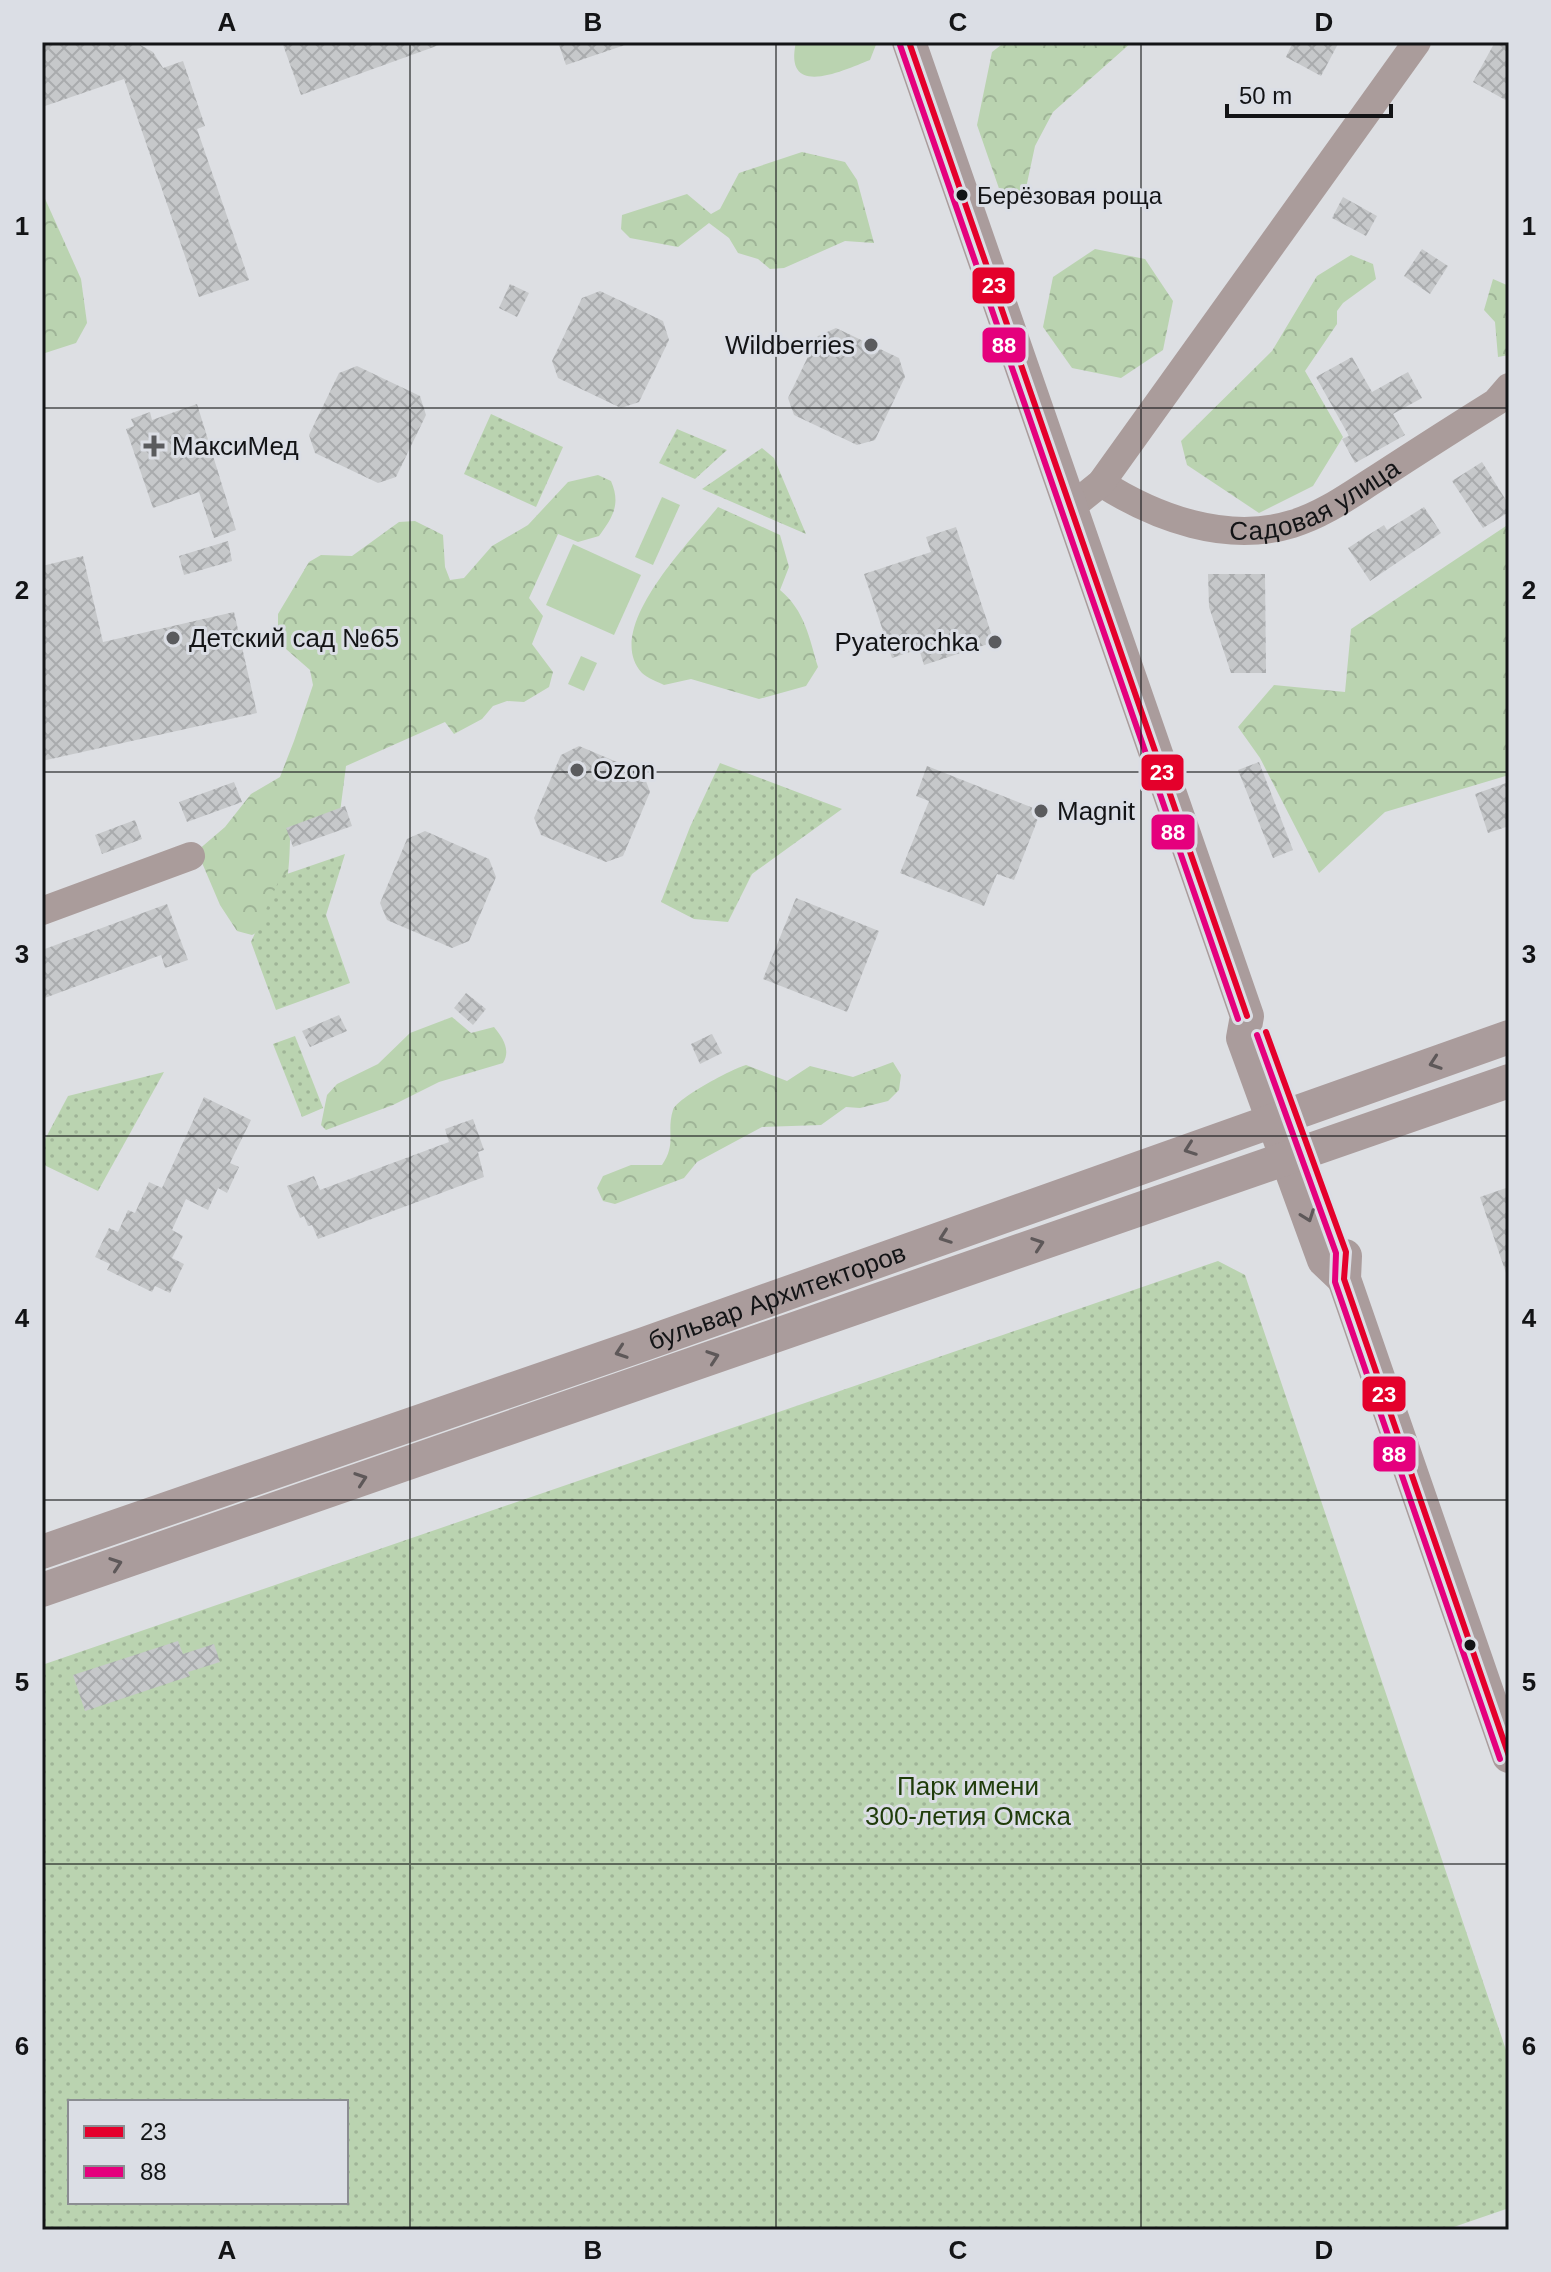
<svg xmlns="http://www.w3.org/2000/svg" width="1551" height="2272" font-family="Arial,sans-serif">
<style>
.grass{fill:#bad3b0}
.forest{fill:url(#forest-crowns)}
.park{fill:url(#park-dots);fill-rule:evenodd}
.building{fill:url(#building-cross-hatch)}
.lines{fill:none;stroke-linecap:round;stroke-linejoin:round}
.minor{stroke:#aa9c9b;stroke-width:28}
.major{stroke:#aa9c9c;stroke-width:34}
.bus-1-casing{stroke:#dbdee5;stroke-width:12}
.bus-2-casing{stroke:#dbdee5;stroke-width:12}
.bus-1{stroke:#e4002b;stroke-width:6}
.bus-2{stroke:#e5007d;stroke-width:6}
.oneway{stroke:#5e5859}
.grid{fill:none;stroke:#131416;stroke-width:2;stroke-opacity:0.55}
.bus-dot{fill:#131416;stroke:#dbdee5;stroke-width:3}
.poi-dot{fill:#5a5b5e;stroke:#dbdee5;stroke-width:3}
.labels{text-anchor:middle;stroke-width:6;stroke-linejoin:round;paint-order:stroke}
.bus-label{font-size:24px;fill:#131416;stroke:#dbdee5;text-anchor:start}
.poi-label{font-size:26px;fill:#131416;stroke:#dbdee5;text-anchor:start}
.street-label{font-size:26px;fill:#131416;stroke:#dbdee5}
.park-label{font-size:26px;fill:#1f3c0a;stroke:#dbdee5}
.line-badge{stroke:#dbdee5;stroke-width:3}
.badge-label{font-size:22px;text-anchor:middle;font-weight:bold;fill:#fff}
.neatline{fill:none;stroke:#131416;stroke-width:3}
.grid-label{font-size:26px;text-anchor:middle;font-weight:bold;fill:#131416}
</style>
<defs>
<pattern id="forest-crowns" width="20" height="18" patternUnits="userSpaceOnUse" patternTransform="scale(2)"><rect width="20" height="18" fill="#bad3b0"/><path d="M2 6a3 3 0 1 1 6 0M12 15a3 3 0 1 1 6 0" fill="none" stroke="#9fb497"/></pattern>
<pattern id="park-dots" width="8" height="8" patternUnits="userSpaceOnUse" patternTransform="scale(2)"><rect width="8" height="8" fill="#bad3b0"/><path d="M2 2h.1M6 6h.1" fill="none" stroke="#9fb497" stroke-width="1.8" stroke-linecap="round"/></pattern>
<pattern id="building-cross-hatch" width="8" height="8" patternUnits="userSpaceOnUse" patternTransform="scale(2)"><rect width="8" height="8" fill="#c6c8ca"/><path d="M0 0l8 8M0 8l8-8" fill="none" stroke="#a9abad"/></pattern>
</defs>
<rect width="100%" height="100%" fill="#dddfe3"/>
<g class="grass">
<path d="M796,42H877L870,60C844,70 783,100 796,42Z"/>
<path d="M662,497L680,505L653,565L635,557Z"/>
<path d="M573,544L641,575L614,635L546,605Z"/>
<path d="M581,656L597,663L584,691L568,684Z"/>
</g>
<g class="forest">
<path d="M1005,42H1132L1053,112L1035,146L1026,188L1003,200L977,125L992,52Z"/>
<path d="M802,152L845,162L857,180L874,243L845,241L784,268L770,269L758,259L738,253L729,238L709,223L678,247L630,238L621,229L622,215L687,194L711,214L720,209L739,173Z"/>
<path d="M42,192L81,279L87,323L76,343L42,354Z"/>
<path d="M1095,249L1145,259L1173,301L1163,350L1121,378L1072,368L1043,327L1053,277Z"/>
<path d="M1351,255L1373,264L1376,279L1343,303L1337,311V324L1305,371L1343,437L1313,486L1259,513L1187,465L1181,441L1272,351L1317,276Z"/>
<path d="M1493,279L1509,286V355L1498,357L1495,322L1484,310Z"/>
<path d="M598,475L611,481C621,504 613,517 599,536L578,542L558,534L529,598L543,616L532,644L553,672L549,687L524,702L507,701L493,706L482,719L454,734L445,722L346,766L339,820L301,830L290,840C289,877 287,916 252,935L237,931L220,905L197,851L225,827L251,794L280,777L294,741L313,685L310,670L278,642V614L309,562L321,555L352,556L399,522L415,521L443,535L445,567L450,580L464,578L492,546L528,525L568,482Z"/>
<path d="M718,507L780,535L789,567L780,590C805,611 809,637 818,667L806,686L759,699L691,679L664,685C658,682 647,678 642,673C601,629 692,540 718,507Z"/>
<path d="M1509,524V775L1385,812L1319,873L1260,758L1238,727L1274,685L1345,692L1351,629Z"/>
<path d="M452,1017L471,1033L494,1027C503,1038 511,1050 503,1063L439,1082L393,1105L326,1130L321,1125L327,1095L337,1084L378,1064L410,1033Z"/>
<path d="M893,1062L901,1075L899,1090L888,1101L860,1108L846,1107L821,1125L762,1127L697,1162L684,1178L615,1204L603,1201L597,1188L603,1176L631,1165H662C677,1143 666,1132 673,1110C677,1098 732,1069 746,1065L787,1081L810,1066L853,1077Z"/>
</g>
<g class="park">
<path d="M491,414L563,447L536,507L464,474Z"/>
<path d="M677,429L727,450L695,479L659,463Z"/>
<path d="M762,448L774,458L806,534L702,489Z"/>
<path d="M720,763L842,809L752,874L728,922L694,919L661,902L690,827Z"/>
<path d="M345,854L326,915L350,983L276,1010L251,942L281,876Z"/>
<path d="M295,1036L323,1108L302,1117L273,1044Z"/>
<path d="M164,1072L98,1191L42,1164V1145L68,1096Z"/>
<path d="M1218,1261L1245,1275L1509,2059V2208L1445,2230H42V1665ZM70,2102H346V2202H70Z"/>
</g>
<g class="building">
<path d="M42,42H135L153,52L163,68L183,61L205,126L197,129L249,280L199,297L124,79L42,107Z"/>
<path d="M282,42H442V44L301,95Z"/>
<path d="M558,42H625V45L566,65Z"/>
<path d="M1293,42H1339L1321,76L1286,57Z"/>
<path d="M1495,42H1509V102L1473,82Z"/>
<path d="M1343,197L1377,216L1366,236L1332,218Z"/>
<path d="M1422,249L1448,266L1430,294L1404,276Z"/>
<path d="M510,284L529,293L517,317L499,308Z"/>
<path d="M600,291L663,321L669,340L639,402L621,408L558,378L552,361L582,298Z"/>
<path d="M836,328L899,358L905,377L875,440L857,445L794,415L788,398L818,336Z"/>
<path d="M1352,357L1372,392L1408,372L1422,398L1393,414L1405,435L1355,463L1342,439L1349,436L1316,377Z"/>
<path d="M357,366L420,396L426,415L396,477L378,483L315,453L309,435L339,373Z"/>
<path d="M197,404L236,530L214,538L199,492L153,508L126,429L134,426L131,419L150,412L152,420Z"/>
<path d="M1482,462L1509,505V512L1483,528L1452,481Z"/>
<path d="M1424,507L1441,533L1370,581L1348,548L1384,525L1387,530Z"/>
<path d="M956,527L994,642L924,665L919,649L892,658L864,574L931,552L926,537Z"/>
<path d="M228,541L232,561L184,575L179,556Z"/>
<path d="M83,556L103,642L234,612L257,713L42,761V566Z"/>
<path d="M1208,574H1265L1266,673H1231L1209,607Z"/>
<path d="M579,746L643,773L650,792L623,856L606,862L541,835L534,818L561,755Z"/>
<path d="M1259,762L1293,850L1273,858L1238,770Z"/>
<path d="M927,766L1041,811L1014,880L997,874L984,906L900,873L929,801L916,796Z"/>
<path d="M234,782L242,802L187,822L179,802Z"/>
<path d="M1509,782V826L1488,833L1475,794Z"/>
<path d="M345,806L352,826L293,847L286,828Z"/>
<path d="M135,820L142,839L102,854L95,835Z"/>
<path d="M425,831L489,859L496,877L469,941L452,948L387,920L380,903L407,839Z"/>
<path d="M796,898L879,931L847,1012L763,979Z"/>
<path d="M167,904L188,960L165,968L161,955L42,999V950Z"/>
<path d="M466,993L486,1009L473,1025L454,1008Z"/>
<path d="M339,1015L347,1031L310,1047L302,1031Z"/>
<path d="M712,1034L722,1053L700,1064L691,1044Z"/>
<path d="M204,1097L251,1120L230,1163L239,1167L227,1193L218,1188L208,1210L186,1199L172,1230L183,1236L172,1258L184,1264L170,1293L155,1286L152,1292L107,1270L110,1264L95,1257L109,1228L118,1232L128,1210L135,1213L149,1182L162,1188Z"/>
<path d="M473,1119L484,1150L478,1152L484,1177L318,1239L312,1225L308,1226L304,1216L300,1218L287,1186L314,1176L320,1190L449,1142L445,1129Z"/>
<path d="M1509,1187V1273H1506L1480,1197Z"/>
<path d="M178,1641L183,1654L214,1644L220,1662L188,1672L190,1676L85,1711L73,1675Z"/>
</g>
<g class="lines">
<g class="minor">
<path id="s1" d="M1101,483C1156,518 1227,544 1292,524C1323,515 1350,495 1377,478C1417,452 1456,427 1496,402L1509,387"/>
<path d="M1070,508L1101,483L1417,42"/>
<path d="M42,911L191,856"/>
</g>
<g class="major">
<path d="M909,42L1247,1016L1243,1038L1324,1260L1344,1279"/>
<path d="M1345,1256L1344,1279L1509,1756"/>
<path id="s2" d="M42,1552L644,1344L1509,1037"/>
<path d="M42,1590L1509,1081"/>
</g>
<g class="bus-1-casing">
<g id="bus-1">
<path d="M909,42L1247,1016"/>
<path d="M1266,1032L1346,1252L1344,1279L1509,1756"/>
</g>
</g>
<g class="bus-2-casing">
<g id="bus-2">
<path d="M900,45L1238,1019"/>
<path d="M1257,1035L1336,1253L1335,1282L1500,1759"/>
</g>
</g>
<use href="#bus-1" class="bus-1"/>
<use href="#bus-2" class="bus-2"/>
</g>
<defs><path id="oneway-chevron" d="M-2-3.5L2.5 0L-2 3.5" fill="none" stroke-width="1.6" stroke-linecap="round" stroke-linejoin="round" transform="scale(2)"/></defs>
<g class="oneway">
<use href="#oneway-chevron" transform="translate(1435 1063) rotate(161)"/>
<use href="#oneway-chevron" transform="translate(1190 1149) rotate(160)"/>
<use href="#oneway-chevron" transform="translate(1308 1216) rotate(70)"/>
<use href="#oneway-chevron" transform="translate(945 1237) rotate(160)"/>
<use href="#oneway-chevron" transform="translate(1038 1244) rotate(-19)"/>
<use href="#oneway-chevron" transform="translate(621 1352) rotate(161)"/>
<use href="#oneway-chevron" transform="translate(713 1357) rotate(-19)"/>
<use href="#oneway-chevron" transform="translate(361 1479) rotate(-19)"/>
<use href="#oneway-chevron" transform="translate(116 1564) rotate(-19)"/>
</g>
<path class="grid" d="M410,42V2230M776,42V2230M1141,42V2230M42,408H1509M42,772H1509M42,1136H1509M42,1500H1509M42,1864H1509"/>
<g class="bus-dot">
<circle cx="962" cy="195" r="7"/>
<circle cx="1470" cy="1645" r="7"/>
</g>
<g class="poi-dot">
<circle cx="871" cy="345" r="8"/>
<path d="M150 434h8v8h8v8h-8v8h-8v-8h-8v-8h8z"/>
<circle cx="173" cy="638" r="8"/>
<circle cx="995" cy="642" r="8"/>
<circle cx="577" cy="770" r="8"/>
<circle cx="1041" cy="811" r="8"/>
</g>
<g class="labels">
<g class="bus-label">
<text x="977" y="204">Берёзовая роща</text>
</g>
<g class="poi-label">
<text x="855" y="354" text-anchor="end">Wildberries</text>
<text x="172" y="455">МаксиМед</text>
<text x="189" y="647">Детский сад №65</text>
<text x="979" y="651" text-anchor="end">Pyaterochka</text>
<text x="593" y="779">Ozon</text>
<text x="1057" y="820">Magnit</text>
</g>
<g class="street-label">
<text dy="9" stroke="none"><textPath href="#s1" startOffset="230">Садовая улица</textPath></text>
<text dy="9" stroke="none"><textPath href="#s2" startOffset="778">бульвар Архитекторов</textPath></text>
</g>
<g class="park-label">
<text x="968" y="1795">Парк имени<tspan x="968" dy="30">300-летия Омска</tspan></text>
</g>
</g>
<g class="line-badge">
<rect x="971" y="266" width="45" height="39" rx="8" fill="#e4002b"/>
<rect x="981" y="326" width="46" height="38" rx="8" fill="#e5007d"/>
<rect x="1140" y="753" width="45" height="39" rx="8" fill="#e4002b"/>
<rect x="1150" y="813" width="46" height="38" rx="8" fill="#e5007d"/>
<rect x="1361" y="1375" width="46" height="38" rx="8" fill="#e4002b"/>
<rect x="1372" y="1435" width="45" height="38" rx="8" fill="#e5007d"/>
</g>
<g class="badge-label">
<text x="994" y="293">23</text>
<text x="1004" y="353">88</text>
<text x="1162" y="780">23</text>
<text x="1173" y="840">88</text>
<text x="1384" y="1402">23</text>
<text x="1394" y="1462">88</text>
</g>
<rect width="1551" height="2272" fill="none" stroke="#dbdee5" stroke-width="88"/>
<rect x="68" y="2100" width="280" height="104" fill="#dbdee5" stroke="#8b8d92" stroke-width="2"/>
<rect x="84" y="2126" width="40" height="12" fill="#e4002b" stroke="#8b8d92" stroke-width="2"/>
<text x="140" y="2140" font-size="24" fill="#131416">23</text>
<rect x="84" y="2166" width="40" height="12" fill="#e5007d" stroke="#8b8d92" stroke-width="2"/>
<text x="140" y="2180" font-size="24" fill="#131416">88</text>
<path d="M1227 104v12h164v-12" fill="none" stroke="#131416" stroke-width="4"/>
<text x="1239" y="104" font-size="24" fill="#131416" stroke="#dbdee5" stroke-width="6" paint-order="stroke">50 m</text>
<rect x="44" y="44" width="1463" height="2184" class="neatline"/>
<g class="grid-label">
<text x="227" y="31">A</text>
<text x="593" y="31">B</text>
<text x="958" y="31">C</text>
<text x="1324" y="31">D</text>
<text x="22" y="235">1</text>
<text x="1529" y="235">1</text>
<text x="22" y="599">2</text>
<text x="1529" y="599">2</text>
<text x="22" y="963">3</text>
<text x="1529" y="963">3</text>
<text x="22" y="1327">4</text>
<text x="1529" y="1327">4</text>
<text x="22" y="1691">5</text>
<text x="1529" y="1691">5</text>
<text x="22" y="2055">6</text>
<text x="1529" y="2055">6</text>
<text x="227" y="2259">A</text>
<text x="593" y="2259">B</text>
<text x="958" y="2259">C</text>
<text x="1324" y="2259">D</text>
</g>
</svg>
